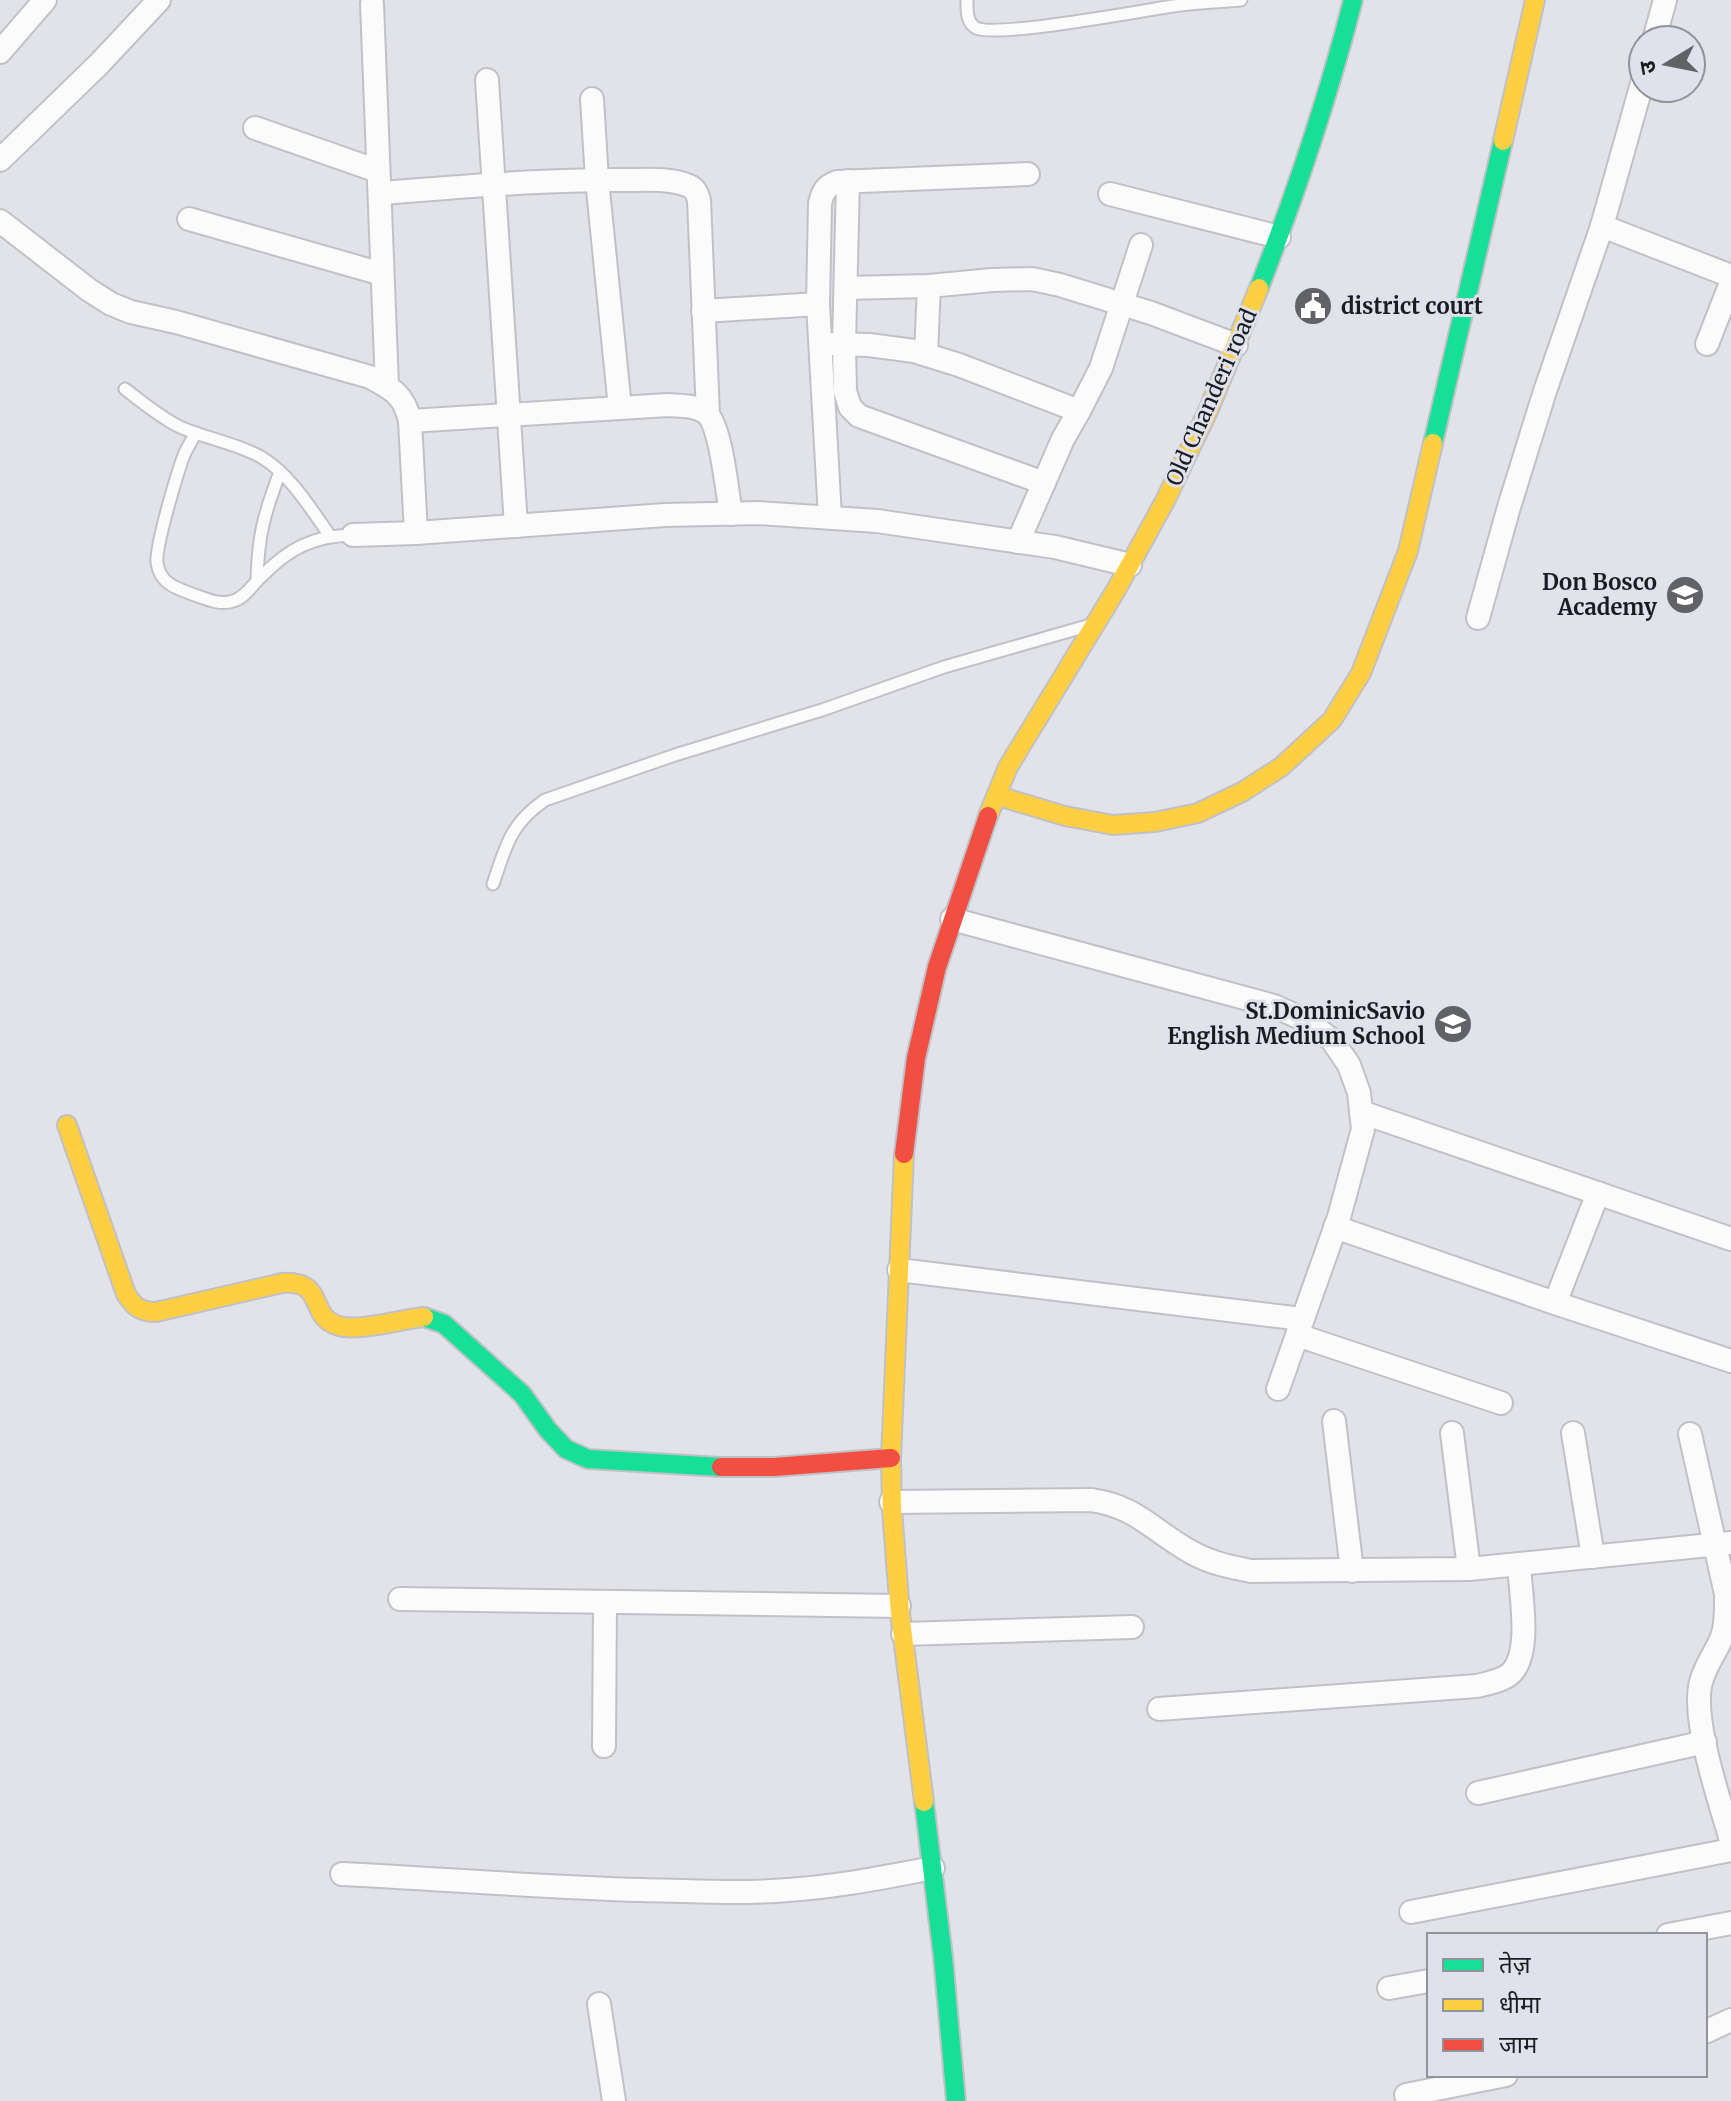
<svg xmlns="http://www.w3.org/2000/svg" width="1731" height="2101" font-family="Merriweather,'Noto Sans Devanagari',serif">
<style>
.lines{fill:none;stroke-linecap:round;stroke-linejoin:round}
.lane-casing{stroke:#c0c1c6;stroke-width:15}
.street-casing{stroke:#c0c1c6;stroke-width:26}
.fast-casing{stroke:#c0c1c6;stroke-width:22}
.slow-casing{stroke:#c0c1c6;stroke-width:22}
.jam-casing{stroke:#c0c1c6;stroke-width:22}
.lane{stroke:#fbfbfc;stroke-width:11}
.street{stroke:#fbfbfc;stroke-width:22}
.fast{stroke:#16e098;stroke-width:18}
.slow{stroke:#ffcf43;stroke-width:18}
.jam{stroke:#f24e42;stroke-width:18}
.labels{text-anchor:middle;stroke-width:6;stroke-linejoin:round;paint-order:stroke}
.poi-label{font-size:22px;font-weight:bold;fill:#1b1c20;stroke:#dfe1ec;text-anchor:end}
.street-label{font-size:22px;fill:#1b1c20;stroke:#dfe1ec}
</style>
<rect width="100%" height="100%" fill="#e2e3e9"/>
<g class="lines">
<g class="lane-casing">
<g id="lane">
<path d="M967,0C967,10 966,22 976,28C997,38 1141,11 1173,6C1196,3 1219,2 1241,0"/>
<path d="M125,389C142,402 161,418 180,427C207,439 236,443 261,457C290,474 311,509 330,536"/>
<path d="M196,433C192,440 187,448 184,455C177,474 155,547 157,563C160,583 175,588 192,594C204,598 220,606 233,601C245,598 252,585 261,577C289,548 313,536 353,535"/>
<path d="M257,580C258,536 264,514 280,472"/>
<path d="M493,884C506,846 510,824 545,800L675,755L822,710L944,667L1087,626"/>
</g>
</g>
<g class="street-casing">
<g id="street">
<path d="M372,4L387,386"/>
<path d="M1654,40L1665,0"/>
<path d="M0,52L45,0"/>
<path d="M487,80L516,526"/>
<path d="M592,99L597,180L620,408"/>
<path d="M255,128L378,171"/>
<path d="M0,160L99,64L159,0"/>
<path d="M848,181L844,345L845,391L850,407L859,416L1044,483"/>
<path d="M380,193C462,187 545,179 628,180C646,180 671,178 689,186C696,189 697,194 699,200L708,414"/>
<path d="M1110,194L1279,237"/>
<path d="M189,219L382,274"/>
<path d="M0,221L89,290L111,304L131,312L176,322L370,377C393,389 404,395 410,421L416,533"/>
<path d="M1602,226L1731,276"/>
<path d="M846,288L929,286L992,280L1032,279L1060,285L1151,313L1236,345"/>
<path d="M703,311L818,304"/>
<path d="M832,344L869,345L914,351L959,365L1079,411"/>
<path d="M1707,344L1731,283"/>
<path d="M926,354L929,286"/>
<path d="M410,421L668,405C681,406 693,405 705,412C721,423 727,492 731,514"/>
<path d="M830,517L818,304L820,203C823,191 826,186 837,182L1028,174"/>
<path d="M353,535L416,533L665,515L758,513L877,521L1055,547L1130,565"/>
<path d="M1018,542L1063,439L1079,411L1101,368L1141,245"/>
<path d="M1478,618L1509,507L1545,391L1602,226L1643,80"/>
<path d="M952,919L1274,1006L1305,1020L1332,1040L1349,1065L1359,1093L1363,1129L1339,1217L1278,1389"/>
<path d="M1361,1112L1731,1239"/>
<path d="M1335,1227L1555,1303L1731,1361"/>
<path d="M899,1270L1302,1319"/>
<path d="M1555,1303L1598,1193"/>
<path d="M1297,1335L1501,1403"/>
<path d="M1334,1421L1352,1571"/>
<path d="M1452,1433L1469,1569"/>
<path d="M1573,1433L1593,1557"/>
<path d="M1690,1434L1726,1594C1726,1609 1727,1623 1722,1637C1716,1652 1705,1666 1701,1682C1691,1718 1720,1802 1731,1840"/>
<path d="M891,1502L1091,1500C1136,1506 1153,1531 1191,1552C1210,1563 1231,1567 1251,1571L1469,1569L1731,1543"/>
<path d="M400,1599L899,1606"/>
<path d="M903,1634L1132,1627"/>
<path d="M1159,1709L1477,1686C1488,1683 1504,1681 1512,1672C1532,1650 1520,1592 1519,1564"/>
<path d="M604,1746L605,1602"/>
<path d="M1478,1793L1705,1742"/>
<path d="M342,1874C442,1879 542,1887 641,1890C690,1891 739,1894 788,1890C837,1887 885,1877 933,1868"/>
<path d="M1411,1912L1731,1850"/>
<path d="M1668,1935L1731,1923"/>
<path d="M1389,1988L1429,1981"/>
<path d="M599,2004L614,2101"/>
<path d="M1705,2032L1731,2020"/>
<path d="M1406,2095L1506,2075"/>
</g>
</g>
<g class="fast-casing">
<g id="fast">
<path d="M1259,288C1296,193 1328,98 1353,0"/>
<path d="M1433,443L1503,141"/>
<path d="M424,1317L444,1324L522,1394L548,1430L566,1449L588,1459L721,1467"/>
<path d="M924,1802L943,1957L956,2101"/>
</g>
</g>
<g class="slow-casing">
<g id="slow">
<path d="M1503,141L1535,0"/>
<path d="M998,796L1065,816L1113,825L1155,822L1198,813L1242,792L1281,767L1332,720L1361,673L1408,551L1433,443"/>
<path d="M988,816L1008,767L1116,590L1165,501L1208,411L1259,288"/>
<path d="M67,1125L126,1294C134,1307 141,1312 156,1312L282,1283C326,1280 308,1315 336,1325C356,1333 401,1319 424,1317"/>
<path d="M904,1154L891,1458L892,1510L900,1613L924,1802"/>
</g>
</g>
<g class="jam-casing">
<g id="jam">
<path d="M904,1154L916,1058L937,967L988,816"/>
<path d="M721,1467H774L891,1458"/>
</g>
</g>
<use href="#lane" class="lane"/>
<use href="#street" class="street"/>
<use href="#fast" class="fast"/>
<use href="#slow" class="slow"/>
<use href="#jam" class="jam"/>
</g>
<defs>
<g id="civic-disc" transform="scale(2)"><circle r="9.5" fill="#616266" stroke="#dfe1ec"/><path d="M-.6-6.5H3V-4.5H.6V-3L4-1V1h2V6H-6V1h2V-1L-.6-3ZM-1.2 2.5V6h2.4V2.5Z" fill="#fff"/></g>
<g id="school-disc" transform="scale(2)"><circle r="9.5" fill="#616266" stroke="#dfe1ec"/><path d="M0-5L7-2L0 1L-7-2ZM-4 1L0 2.5L4 1V4Q0 6-4 4Z" fill="#fff"/></g>
</defs>
<g fill-rule="evenodd">
<use href="#civic-disc" x="1313" y="306"/>
<use href="#school-disc" x="1685" y="595"/>
<use href="#school-disc" x="1453" y="1024"/>
</g>
<g class="labels">
<g class="poi-label">
<text x="1341" y="314" text-anchor="start">district court</text>
<text x="1657" y="590">Don Bosco<tspan x="1657" dy="25">Academy</tspan></text>
<text x="1425" y="1019">St.DominicSavio<tspan x="1425" dy="25">English Medium School</tspan></text>
</g>
<g class="street-label">
<text transform="translate(1211 397) rotate(-66)" y="8">Old Chanderi road</text>
</g>
</g>
<rect x="1427" y="1933" width="280" height="144" fill="#dfe1ec" stroke="#91929a" stroke-width="2"/>
<rect x="1443" y="1959" width="40" height="12" fill="#16e098" stroke="#91929a" stroke-width="2"/>
<text x="1499" y="1973" font-size="24" fill="#1b1c20">तेज़</text>
<rect x="1443" y="1999" width="40" height="12" fill="#ffcf43" stroke="#91929a" stroke-width="2"/>
<text x="1499" y="2013" font-size="24" fill="#1b1c20">धीमा</text>
<rect x="1443" y="2039" width="40" height="12" fill="#f24e42" stroke="#91929a" stroke-width="2"/>
<text x="1499" y="2053" font-size="24" fill="#1b1c20">जाम</text>
<g transform="translate(1667 64) rotate(260)"><circle r="38" fill="#dfe1ec" stroke="#91929a" stroke-width="2"/>
<path d="M0-6L14 30L0 20L-14 30Z" fill="#616266"/>
<text y="-12" font-size="22" font-weight="bold" text-anchor="middle" fill="#1b1c20">उ</text>
</g>
</svg>
